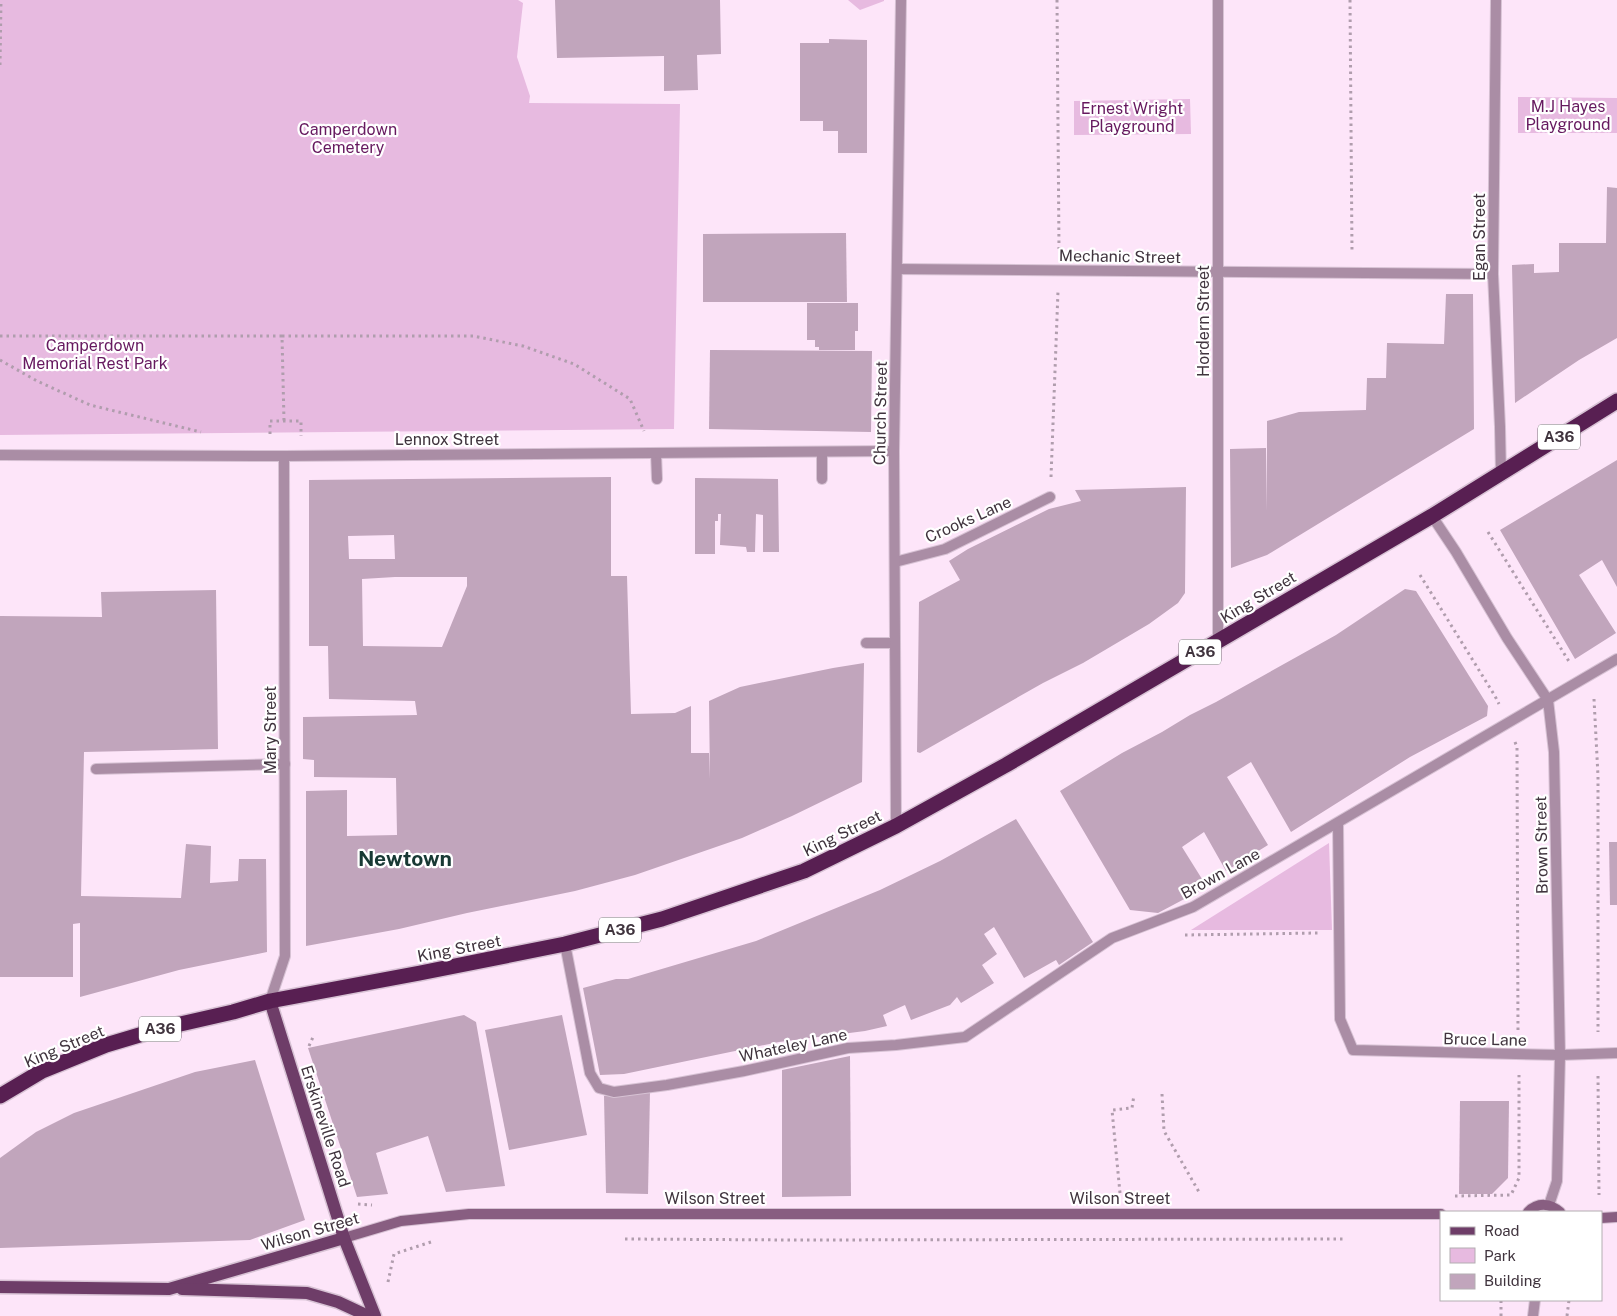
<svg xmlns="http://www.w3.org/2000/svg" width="1617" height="1316" font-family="'Public Sans',sans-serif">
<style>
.green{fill:#e7bae0}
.building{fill:#c1a5bc;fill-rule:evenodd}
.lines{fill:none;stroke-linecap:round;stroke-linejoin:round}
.lane-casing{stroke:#d7c2d4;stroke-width:12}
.street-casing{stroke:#d7c2d4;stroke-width:12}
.secondary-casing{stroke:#d7c2d4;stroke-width:12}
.primary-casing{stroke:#d7c2d4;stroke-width:15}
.highway-casing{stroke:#d7c2d4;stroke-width:18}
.path{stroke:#b09dad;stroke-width:3;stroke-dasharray:2.5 4;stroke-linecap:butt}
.lane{stroke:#aa8da5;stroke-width:10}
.street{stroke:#aa8da5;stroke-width:10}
.secondary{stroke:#885e81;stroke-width:10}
.primary{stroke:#6e3d68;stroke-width:12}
.highway{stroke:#581f52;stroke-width:15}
.labels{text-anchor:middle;stroke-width:4.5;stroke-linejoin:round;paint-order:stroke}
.shield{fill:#fff;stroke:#797178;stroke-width:1}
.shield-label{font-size:15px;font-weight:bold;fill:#40343e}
.park-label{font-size:16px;fill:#66195f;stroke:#fff}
.street-label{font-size:16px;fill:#40343e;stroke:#fff}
.district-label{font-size:21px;font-weight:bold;fill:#183934;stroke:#fff}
</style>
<rect width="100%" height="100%" fill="#fde5f9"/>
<g class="green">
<path d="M0,0H518L523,3L517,57L530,96L529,103L680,104L674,429L0,435Z"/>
<path d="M848,0H884V1L860,10Z"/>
<path d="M1518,97L1617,98V133H1518Z"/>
<path d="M1190,99L1191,134L1074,135V101Z"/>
<path d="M1329,843L1332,930H1191Z"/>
</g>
<g class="building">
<path d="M555,0H720L721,54L697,55L698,90L664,91V56L557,58Z"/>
<path d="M829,39L867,40V153H838V131H823V121H800V43H829Z"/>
<path d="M1607,187L1617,188V338L1579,360L1515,403L1512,265L1534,264V273L1559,272V243H1606Z"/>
<path d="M846,233L847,302H703V234Z"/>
<path d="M1446,294H1473L1474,429L1267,555L1231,568L1230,449L1266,448L1267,511V421L1299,412L1366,410L1367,378H1386L1387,343L1444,344Z"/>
<path d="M807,303H858V331H855V350H819V347H815V340H807Z"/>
<path d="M710,350L872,351L871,432L709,429Z"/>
<path d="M1617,460V587L1602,560L1579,575L1616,633L1575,659L1500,530Z"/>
<path d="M611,477V576H627L631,714L675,713L691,706V753H709L710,779L709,701L740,687L833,668L864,663L862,782L792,816L742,838L635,875L575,891L467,913L399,929L306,946V791L347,790V836L397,835L396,778L314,777V760L303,759V717L417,715L415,701L329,699L328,646H309V480ZM394,535L395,559H349L348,536ZM395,577H467V586L442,647L363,646L362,579Z"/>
<path d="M695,478L778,479L779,552H763V515L756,514L755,552H747L746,547L720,545L721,514H718V521H715V554H695Z"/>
<path d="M1186,487L1185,593L1178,603L1149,624L1083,663L1043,683L920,753L917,752L919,602L960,580L949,561L968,549L1049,509L1081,501L1075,490Z"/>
<path d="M1405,589L1416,591L1488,706L1487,716L1410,757L1291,832L1251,762L1227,777L1268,845L1226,871L1204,832L1182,847L1207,887L1158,913L1130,910L1060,791L1122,753L1162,732L1190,715L1216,702L1336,635Z"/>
<path d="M216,590L218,749L84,752L81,896L181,898L186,844L211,846L210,883L238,881L239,859H266L267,952L179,970L80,997V923L73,924V977H0V616L102,617L101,592Z"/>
<path d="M1016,819L1093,942L1059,965L1056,960L1024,978L994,927L984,934L997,954L982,965L994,983L961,1003L957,997L950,1005L911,1020L905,1005L883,1015L887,1026L865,1031L779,1042L624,1074L600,1075L583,988L616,979H628L756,941L880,890L940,861Z"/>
<path d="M1609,842H1617V905H1610Z"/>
<path d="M464,1015L476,1022L505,1186L446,1192L428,1136L376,1153L388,1194L357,1197L308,1048Z"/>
<path d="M562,1015L587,1135L509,1150L485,1030Z"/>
<path d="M850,1056L851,1196L782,1197V1070Z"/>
<path d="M255,1060L305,1220L250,1240L0,1248V1158L36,1132L74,1113L195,1072Z"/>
<path d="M650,1091L648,1194L606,1193L604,1096Z"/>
<path d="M1460,1101H1509L1508,1178L1492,1194H1459Z"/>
</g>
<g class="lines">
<g class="lane-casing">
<g id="lane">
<path d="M822,452V479"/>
<path d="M656,453L657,479"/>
<path d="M866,643H895"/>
<path d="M96,769L285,764"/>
<path d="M1338,823L1340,1019L1353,1050L1560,1055L1617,1053"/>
<path d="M565,944L590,1073L599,1088L614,1092L667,1085L744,1071L848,1048L896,1045L965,1037L1112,938L1193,907L1617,659"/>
<path d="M270,1001L285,956L284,456"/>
</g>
</g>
<g class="street-casing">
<g id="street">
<path d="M1496,0L1493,274L1500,427L1501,474"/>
<path d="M897,269L1493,274"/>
<path d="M0,455L284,456L894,451"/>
<path d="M1432,516L1456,552L1507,638L1548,700L1554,752L1560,1055L1557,1181L1549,1205"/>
<path d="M895,562L945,549L1050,497"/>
<path d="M1218,642V0"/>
<path d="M896,826L894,451L901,0"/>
<path d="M1533,1316L1535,1300"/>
</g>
</g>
<g class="secondary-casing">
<g id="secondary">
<path d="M1528,1212C1538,1202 1550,1203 1560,1212"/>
<path d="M1601,1218L1617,1217"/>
<path d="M344,1238L401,1221L469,1214H1441"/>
</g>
</g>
<g class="primary-casing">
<g id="primary">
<path d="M270,1001L344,1238L375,1316"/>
<path d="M0,1287L169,1289L344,1238"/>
<path d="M182,1289L307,1293L338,1302L368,1316"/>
</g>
</g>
<g class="highway-casing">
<path id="highway" d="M0,1096L42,1071L106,1045L163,1028L233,1012L270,1001L420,973L565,944L662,919L804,871L896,826L1006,765L1432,516L1617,401"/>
</g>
<g class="path">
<path d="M1057,0L1059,249"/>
<path d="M1350,0L1352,252"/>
<path d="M0,65L1,0"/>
<path d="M0,336H282L284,421"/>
<path d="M282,336H473L523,346L574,364L630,399L644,431"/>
<path d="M0,360L37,381L90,405L201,432"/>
<path d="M270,434V421H301V436"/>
<path d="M1051,477L1058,291"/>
<path d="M1488,532L1570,663"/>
<path d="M1420,575L1495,696L1499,704"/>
<path d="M1594,699L1598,776V1032"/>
<path d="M1515,742L1517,747L1518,1033"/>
<path d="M1185,935L1319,933"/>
<path d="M309,1046L313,1037"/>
<path d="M1598,1076L1599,1195"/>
<path d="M1162,1094L1164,1131L1199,1192"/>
<path d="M1120,1193L1112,1110L1132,1108L1134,1095"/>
<path d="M1455,1196L1511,1195L1519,1178V1075"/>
<path d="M358,1204L372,1205"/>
<path d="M625,1239L794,1240L1344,1239"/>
<path d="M388,1282L394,1254L431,1242"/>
<path d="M1501,1316V1300"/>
<path d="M1567,1316L1569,1300"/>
</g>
<use href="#lane" class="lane"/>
<use href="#street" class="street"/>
<use href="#secondary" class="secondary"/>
<use href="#primary" class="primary"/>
<use href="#highway" class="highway"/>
</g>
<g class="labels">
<g class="shield">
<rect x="1538" y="424.5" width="42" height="25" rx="4"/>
<rect x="1179" y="639.5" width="42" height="25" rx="4"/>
<rect x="599" y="917.5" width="42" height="25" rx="4"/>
<rect x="139" y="1016.5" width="42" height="25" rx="4"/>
</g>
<g class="shield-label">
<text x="1559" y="442">A36</text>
<text x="1200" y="657">A36</text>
<text x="620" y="935">A36</text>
<text x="160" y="1034">A36</text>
</g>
<g class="park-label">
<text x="1568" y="112">M.J Hayes<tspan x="1568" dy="18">Playground</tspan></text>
<text x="1132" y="114">Ernest Wright<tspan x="1132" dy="18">Playground</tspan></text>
<text x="348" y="135">Camperdown<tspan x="348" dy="18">Cemetery</tspan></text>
<text x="95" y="351">Camperdown<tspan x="95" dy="18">Memorial Rest Park</tspan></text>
</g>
<g class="street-label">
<text transform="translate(1479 237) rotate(-90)" y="6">Egan Street</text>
<text transform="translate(1120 256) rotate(1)" y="6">Mechanic Street</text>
<text transform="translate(1203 321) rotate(-90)" y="6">Hordern Street</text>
<text transform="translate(880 413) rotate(-89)" y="6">Church Street</text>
<text x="447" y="445">Lennox Street</text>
<text transform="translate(968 519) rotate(-24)" y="6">Crooks Lane</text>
<text transform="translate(1258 597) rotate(-31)" y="6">King Street</text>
<text transform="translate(270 730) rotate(-90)" y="6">Mary Street</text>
<text transform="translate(842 833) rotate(-26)" y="6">King Street</text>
<text transform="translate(1541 845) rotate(-91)" y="6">Brown Street</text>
<text transform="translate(1220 873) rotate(-29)" y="6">Brown Lane</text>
<text transform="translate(459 948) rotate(-11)" y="6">King Street</text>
<text transform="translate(1485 1039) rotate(1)" y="6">Bruce Lane</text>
<text transform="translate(793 1045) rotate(-12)" y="6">Whateley Lane</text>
<text transform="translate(64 1046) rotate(-23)" y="6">King Street</text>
<text transform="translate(326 1126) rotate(72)" y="6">Erskineville Road</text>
<text x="715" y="1204">Wilson Street</text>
<text x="1120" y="1204">Wilson Street</text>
<text transform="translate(310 1231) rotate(-16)" y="6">Wilson Street</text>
</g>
<g class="district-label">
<text x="405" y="866">Newtown</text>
</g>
</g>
<rect x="1440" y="1211" width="162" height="90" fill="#ffffff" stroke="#b3aeb2"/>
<rect x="1450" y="1227" width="25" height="8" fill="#6e3d68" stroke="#b3aeb2"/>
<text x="1484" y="1236" font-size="15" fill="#40343e">Road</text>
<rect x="1450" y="1248" width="25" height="15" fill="#e7bae0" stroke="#b3aeb2"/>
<text x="1484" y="1261" font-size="15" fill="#40343e">Park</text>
<rect x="1450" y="1274" width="25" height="15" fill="#c1a5bc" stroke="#b3aeb2"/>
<text x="1484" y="1286" font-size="15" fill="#40343e">Building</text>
</svg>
